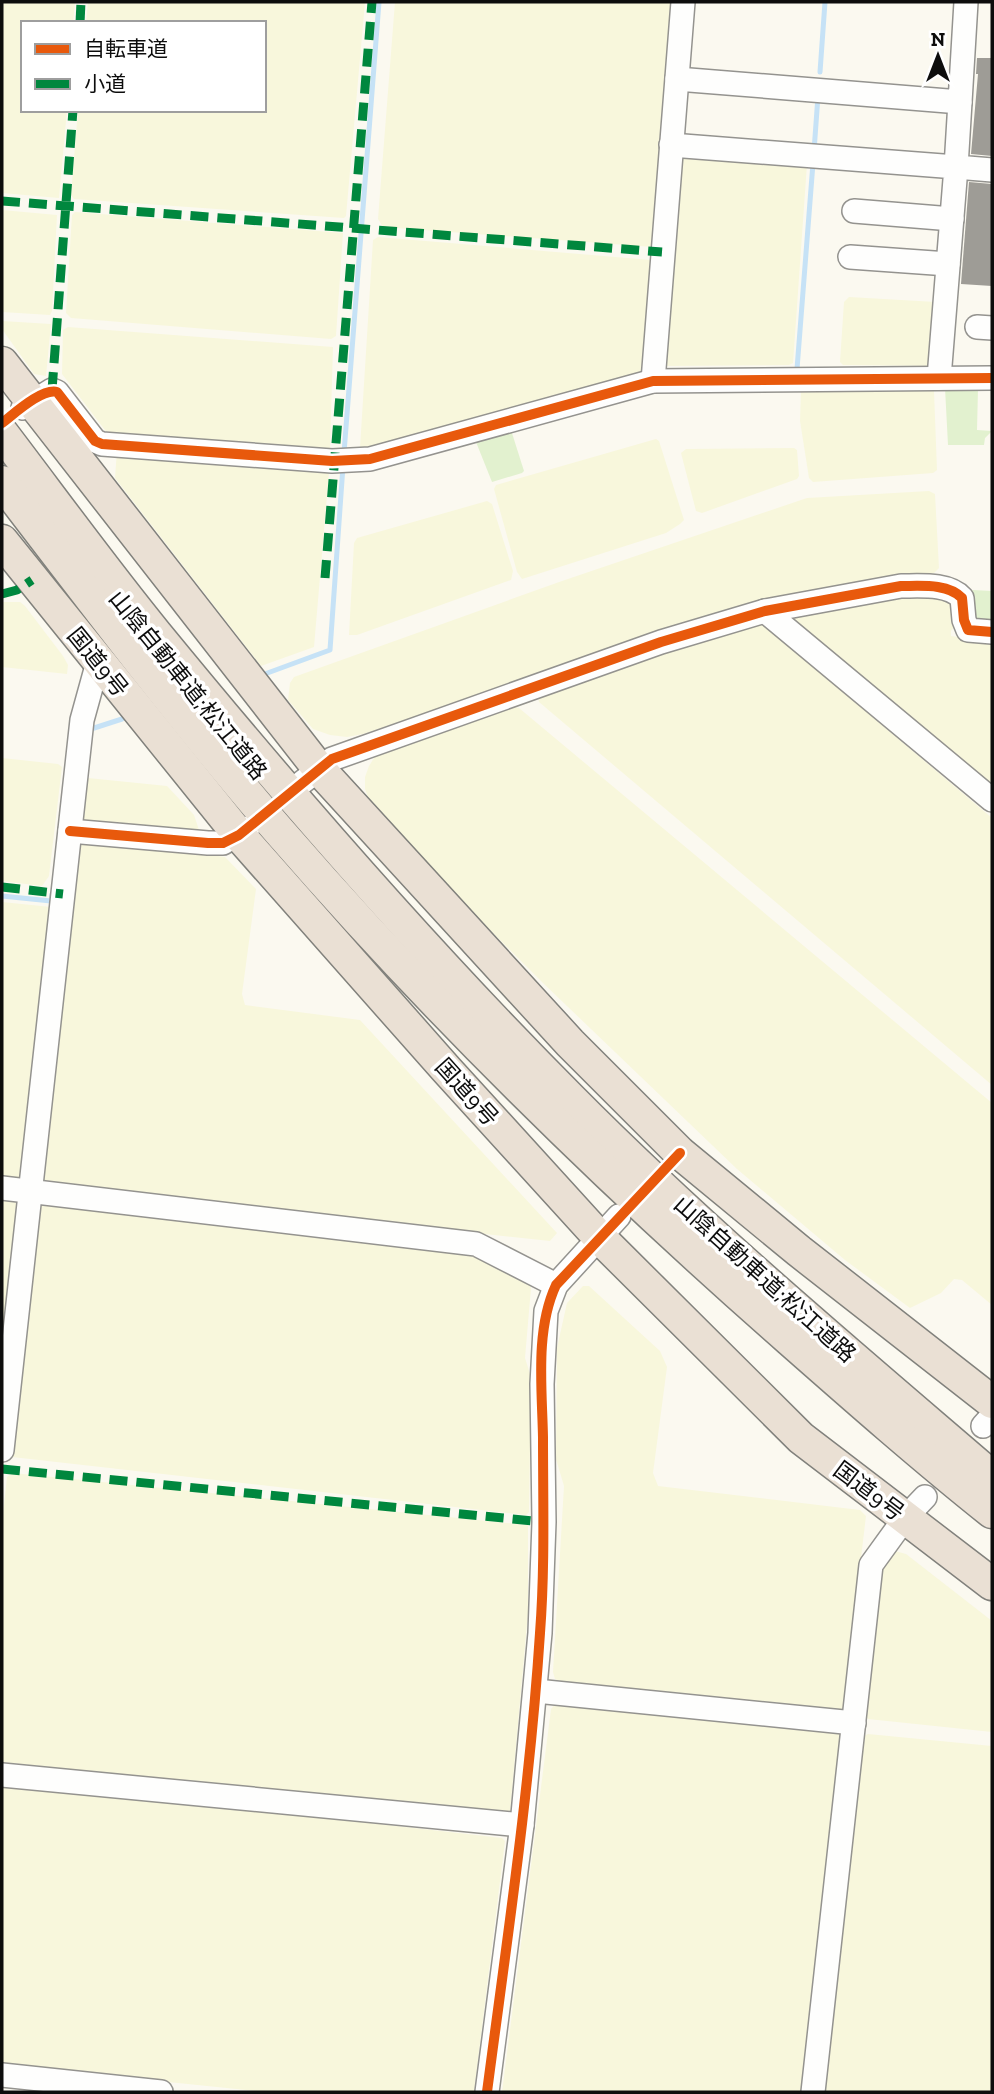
<svg xmlns="http://www.w3.org/2000/svg" width="994" height="2094" font-family="'Zilla Slab','Noto Sans JP',serif">
<style>
.farmland{fill:#f8f7dc}
.green{fill:#e2f1cf}
.lines{fill:none;stroke-linecap:round;stroke-linejoin:round}
.stream{stroke:#c6e2f6;stroke-width:5}
.building{fill:#9e9c96}
.minor-casing{stroke:#94938f;stroke-width:26}
.highway-casing{stroke:#81817c;stroke-width:35}
.minor{stroke:#fefefd;stroke-width:23}
.highway{stroke:#eae0d4;stroke-width:32}
.quiet{stroke:#00873e;stroke-width:9;stroke-dasharray:18 9;stroke-linecap:butt}
.cycleway-casing{stroke:#fff;stroke-width:15}
.cycleway{stroke:#e8590c;stroke-width:10}
.labels{text-anchor:middle;stroke-width:7;stroke-linejoin:round;paint-order:stroke}
.street-label{font-size:23px;fill:#0d0d0d;stroke:#fff}
</style>
<rect width="100%" height="100%" fill="#fbf9f0"/>
<g class="farmland">
<path d="M2,2H75L73,23H23V110H67L59,198L2,193Z"/>
<path d="M88,2H365L346,216L344,218L74,199L71,195L78,110H264V23H86Z"/>
<path d="M395,2H675L653,247L383,227L378,219Z"/>
<path d="M673,153L807,164L793,363L789,365L664,366Z"/>
<path d="M2,210L57,215L52,311L50,315L2,312Z"/>
<path d="M75,212L343,233L336,336L331,339L71,318L66,313L72,215Z"/>
<path d="M378,237L651,260L647,372L365,451L360,448L373,240Z"/>
<path d="M849,297L936,302L932,366L843,365L840,362L844,302Z"/>
<path d="M2,321L51,324L46,376L34,374L2,329Z"/>
<path d="M68,327L333,347L330,449L328,451L108,434L62,374L63,330Z"/>
<path d="M931,389L934,391L937,470L933,473L813,482L809,478L800,421L801,390Z"/>
<path d="M656,439L659,441L684,520L680,524L666,533L522,579L517,572L494,489L496,485Z"/>
<path d="M794,448L797,450L799,476L797,479L702,513L696,511L681,453L686,449Z"/>
<path d="M117,450L329,472L314,647L261,666L115,478Z"/>
<path d="M929,491L935,494L939,568L934,573L770,599L363,734L347,737L330,735L313,729L288,700L290,683L294,677L562,581L807,498Z"/>
<path d="M487,501L492,504L513,571L511,580L357,635H349L354,543L357,538Z"/>
<path d="M922,593L953,603L956,624L951,631V636L992,641V789L785,615Z"/>
<path d="M2,602H20L25,606L63,656L68,665L67,674L2,667Z"/>
<path d="M749,622L761,623L992,818V1085L539,702L538,697Z"/>
<path d="M505,705L519,708L992,1103V1305L962,1280L954,1279L941,1293L910,1308L845,1260L737,1169L543,983L480,920L368,797L365,789V777L369,766L374,758L386,748Z"/>
<path d="M2,758L58,764L62,767L49,876L42,886L2,881Z"/>
<path d="M88,778L167,786L194,815L199,830L196,837L78,823L80,782Z"/>
<path d="M87,838L225,857L256,889L242,994L245,1005L360,1020L557,1233L550,1241L44,1186L40,1175L75,844Z"/>
<path d="M2,902L51,907L24,1185H2Z"/>
<path d="M2,1200L14,1202L19,1205L2,1361Z"/>
<path d="M45,1203L474,1251L527,1281L531,1288L525,1358L531,1377L529,1512L526,1515L12,1457L9,1452L36,1208Z"/>
<path d="M583,1286H589L660,1351L667,1367L653,1473L658,1486L860,1510L866,1516L843,1709L837,1715L562,1682L555,1679L553,1672L564,1486L556,1459L557,1348L567,1303Z"/>
<path d="M13,1473L528,1525V1613L510,1812L503,1814L2,1762V1524L7,1477Z"/>
<path d="M895,1551L906,1554L992,1621V1732L868,1719L862,1712L877,1574Z"/>
<path d="M557,1702L838,1730L843,1738L802,2092H502L551,1709Z"/>
<path d="M868,1734L992,1746V2092H819L858,1739Z"/>
<path d="M2,1778L18,1783L502,1838L505,1841L474,2092H266L2,2065Z"/>
</g>
<g class="green">
<path d="M945,388L978,389L977,430L992,431L985,438L984,445H948Z"/>
<path d="M511,430L524,471L522,473L492,482L476,442Z"/>
<path d="M973,590L992,591V628L970,621L971,591Z"/>
</g>
<g class="lines">
<g class="stream">
<path d="M820,72L825,2"/>
<path d="M814,151L818,96"/>
<path d="M797,369L813,163"/>
<path d="M344,453L379,2"/>
<path d="M262,675L330,650L343,466"/>
<path d="M88,730L122,719"/>
<path d="M2,896L51,901L52,894"/>
</g>
</g>
<g class="building">
<path d="M977,58H992V156L971,154L978,74H976Z"/>
<path d="M969,182L992,184V286L961,284Z"/>
</g>
<g class="lines">
<g class="minor-casing">
<g id="minor">
<path d="M677,79L960,102L966,2"/>
<path d="M960,102L956,167L992,170"/>
<path d="M671,145L956,167L939,378"/>
<path d="M854,211L952,219"/>
<path d="M850,257L948,264"/>
<path d="M977,327L992,328"/>
<path d="M653,381L683,2"/>
<path d="M23,408L52,390L57,392L95,441L102,444L332,461L370,459L653,381L992,378"/>
<path d="M765,611L992,800"/>
<path d="M300,784L332,759L661,642L765,611L901,586C920,586 948,583 962,598L964,620L968,630L992,632"/>
<path d="M70,831L208,843H223L248,828"/>
<path d="M2,1188L476,1244L556,1285"/>
<path d="M983,1426L992,1416"/>
<path d="M2,1450L82,720L98,662"/>
<path d="M536,1691L854,1723"/>
<path d="M2,1775L522,1825"/>
<path d="M2,2075L161,2092"/>
<path d="M487,2092L522,1825L540,1633L544,1522L542,1384L546,1311L556,1285L619,1216"/>
<path d="M813,2092L871,1565L905,1518L925,1497"/>
</g>
</g>
<g class="highway-casing">
<g id="highway">
<path d="M2,363L319,769L570,1043L680,1153L799,1251L992,1402"/>
<path d="M2,433C53,500 103,569 156,634C288,795 424,952 571,1099C704,1233 849,1354 992,1477"/>
<path d="M2,482C92,600 182,719 279,831C437,1013 609,1181 789,1339C856,1398 923,1457 992,1512"/>
<path d="M2,541L239,835L446,1069L599,1237L801,1438L992,1584"/>
</g>
</g>
<use href="#minor" class="minor"/>
<use href="#highway" class="highway"/>
<g class="quiet">
<path d="M80,23L81,2"/>
<path d="M2,201L662,252"/>
<path d="M52,390L73,110"/>
<path d="M325,578L372,2"/>
<path d="M2,594L17,590L32,580"/>
<path d="M2,887L63,894"/>
<path d="M2,1469L544,1522"/>
</g>
<g class="cycleway-casing">
<g id="cycleway">
<path d="M2,423C14,414 42,388 57,392L95,441L102,444L332,461L370,459L653,381L992,378"/>
<path d="M70,831L208,843H223L239,835L332,759L661,642L765,611L901,586C920,586 948,583 962,598L964,620L968,630L992,632"/>
<path d="M487,2092C507,1940 530,1787 540,1633C545,1568 543,1502 543,1437C542,1388 535,1330 556,1285L680,1153"/>
</g>
</g>
<use href="#cycleway" class="cycleway"/>
</g>
<g class="labels">
<g class="street-label">
<text transform="translate(98 662) rotate(51)" y="8">国道9号</text>
<text transform="translate(188 685) rotate(51)" y="8">山陰自動車道;松江道路</text>
<text transform="translate(467 1092) rotate(48)" y="8">国道9号</text>
<text transform="translate(765 1279) rotate(42)" y="8">山陰自動車道;松江道路</text>
<text transform="translate(869 1491) rotate(37)" y="8">国道9号</text>
</g>
</g>
<rect width="994" height="2094" fill="none" stroke="#0d0d0d" stroke-width="7"/>
<rect x="21" y="21" width="245" height="91" fill="#ffffff" stroke="#9e9e9e" stroke-width="2"/>
<rect x="35" y="44" width="35" height="10" fill="#e8590c" stroke="#9e9e9e" stroke-width="2"/>
<text x="84" y="56" font-size="21" fill="#0d0d0d">自転車道</text>
<rect x="35" y="79" width="35" height="10" fill="#00873e" stroke="#9e9e9e" stroke-width="2"/>
<text x="84" y="91" font-size="21" fill="#0d0d0d">小道</text>
<g transform="translate(938 56)" stroke="#ffffff" stroke-width="5" paint-order="stroke">
<path d="M0-5L12 26L0 18L-12 26Z" fill="#0d0d0d"/>
<text y="-10" font-size="19" font-weight="bold" text-anchor="middle" fill="#0d0d0d">N</text>
</g>
</svg>
